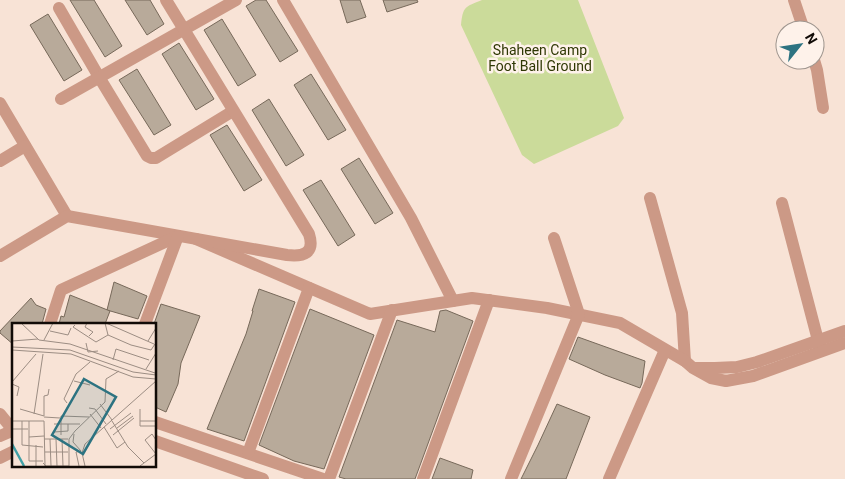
<svg xmlns="http://www.w3.org/2000/svg" width="845" height="479" font-family="Roboto,sans-serif">
<style>
.green{fill:#cbdb9a}
.building{fill:#b8aa9a;stroke:#77695a}
.lines{fill:none;stroke-linecap:round;stroke-linejoin:round}
.minor{stroke:#cc9986;stroke-width:12}
.labels{text-anchor:middle;stroke-width:5;stroke-linejoin:round;paint-order:stroke}
.park-label{font-size:14px;fill:#2f3804;stroke:#fef2ea}
.inset-river{fill:none;stroke:#3fa0a6;stroke-width:2.5}
.inset-road{fill:none;stroke:#9c8d83;stroke-width:1}
.view{fill:#2d7381;fill-opacity:0.15;stroke:#2d7381;stroke-width:2.5}
.inset-edge{fill:none;stroke:#110b07;stroke-width:2.5}
</style>
<rect width="100%" height="100%" fill="#f8e3d6"/>
<path class="green" d="M482,0H578L624,118L618,126L534,164L522,155L461,25C463,6 465,7 482,0Z"/>
<g class="building">
<path d="M70,0H94L122,46L105,57Z"/>
<path d="M125,0H150L164,24L147,35Z"/>
<path d="M256,0H266L298,51L280,62L246,6Z"/>
<path d="M340,0H360L366,17L347,23Z"/>
<path d="M383,0H417L418,2L387,12Z"/>
<path d="M48,14L82,70L64,81L30,25Z"/>
<path d="M222,19L256,75L238,86L204,30Z"/>
<path d="M179,43L214,99L196,110L162,54Z"/>
<path d="M137,69L171,125L154,135L119,80Z"/>
<path d="M311,74L346,130L328,140L294,85Z"/>
<path d="M269,99L304,155L286,166L252,110Z"/>
<path d="M227,125L262,180L244,191L210,135Z"/>
<path d="M359,158L393,213L375,224L341,169Z"/>
<path d="M321,180L355,235L338,246L303,190Z"/>
<path d="M114,282L147,296L138,319L107,310Z"/>
<path d="M259,289L295,302L244,441L207,429L246,334L253,311H252Z"/>
<path d="M70,295L110,311L105,324H59L61,316L64,317Z"/>
<path d="M31,298L36,305L46,309L42,324H14V345L0,333V331Z"/>
<path d="M161,304L200,316L181,363L178,384L166,412L155,407V324H154Z"/>
<path d="M310,309L374,335L324,469L294,461L259,445Z"/>
<path d="M446,310L473,321L415,479H346L339,477L397,320L435,332L440,311Z"/>
<path d="M578,337L645,361L642,383L640,388L605,375L569,359Z"/>
<path d="M557,404L590,417L566,479H521L538,445Z"/>
<path d="M440,458L473,470L471,479H432Z"/>
</g>
<g class="lines">
<g class="minor">
<path d="M283,0L411,218L453,301"/>
<path d="M794,0L804,30"/>
<path d="M59,8L99,77L147,156L151,158H156L233,111"/>
<path d="M814,60L817,70L823,108"/>
<path d="M61,99L236,0"/>
<path d="M0,103L67,216"/>
<path d="M0,161L25,146"/>
<path d="M650,198L682,313L685,361"/>
<path d="M782,203L820,348"/>
<path d="M196,239L370,314L472,298L547,308L620,323L685,361L693,368L711,378L726,381L753,376L845,343"/>
<path d="M0,256L67,216L287,255C304,257 315,253 309,234L166,0"/>
<path d="M50,324L61,290L178,236"/>
<path d="M145,324L178,236"/>
<path d="M695,368H715L737,367L757,362L845,331"/>
<path d="M0,414L13,430"/>
<path d="M155,422L323,479"/>
<path d="M0,436L14,430"/>
<path d="M155,441L263,479"/>
<path d="M248,453L309,288"/>
<path d="M0,458L14,451"/>
<path d="M329,479L392,310"/>
<path d="M423,479L489,300"/>
<path d="M511,479L579,314L554,238"/>
<path d="M609,479L665,350"/>
</g>
</g>
<g class="labels">
<g class="park-label">
<text x="540" y="55">Shaheen Camp<tspan x="540" dy="16">Foot Ball Ground</tspan></text>
</g>
</g>
<g transform="translate(12 323)">
<rect width="144" height="144" fill="#f8e3d6"/>
<path class="inset-river" d="M0,121L12,143"/>
<path class="inset-road" d="M9,0L27,17L58,21L143,50M75,0L73,4L81,9L77,13M93,0L96,12L119,22L139,27L143,21M94,0L142,21M63,2L61,4L84,19L96,12M38,8L56,12L59,5M32,17L41,0M0,18L26,16M136,18L144,5M74,20L76,29L86,28M0,24L58,27L121,49L144,52M0,27L59,31L121,54L144,56M101,37L104,26L137,37M134,46L144,30M62,58L78,62M0,59L24,31M0,61L7,64L5,73M55,80L52,76L64,51L78,39M88,81L100,97M77,85L83,86L94,101M8,86L32,93V73L36,72L37,66M128,86V103H144M22,91L31,31M78,91L89,105M32,94L48,95M0,98H32L33,143M10,98V122L31,124M17,98V138H31M100,98L116,124L132,140M128,98H144M42,101H68M92,104L105,125L113,119M105,105L121,93M0,106H16M98,106L119,90M63,108L93,79L94,56L107,48M42,109L56,108V101M62,111L61,119L69,128L64,129L67,143M49,112V93L77,94M101,112L122,95M17,114L32,113M32,116H56M38,116L39,143M44,116L45,143M50,116L51,143M144,117L140,111L133,117L144,131M24,122V143M33,129H56M31,140L34,143H57V116L63,108M73,143L70,130L73,121L144,58M128,143L144,131"/>
<path class="view" d="M72,56L104,74L71,131L40,112Z"/>
<rect width="144" height="144" class="inset-edge"/>
</g>
<g transform="translate(800 45) rotate(60)"><circle r="24" fill="#fef2ea" stroke="#9f968f"/>
<path d="M0-4L9 19L0 12L-9 19Z" fill="#2d7381"/>
<text y="-8" font-size="14" font-weight="bold" text-anchor="middle" fill="#110b07">N</text>
</g>
</svg>
